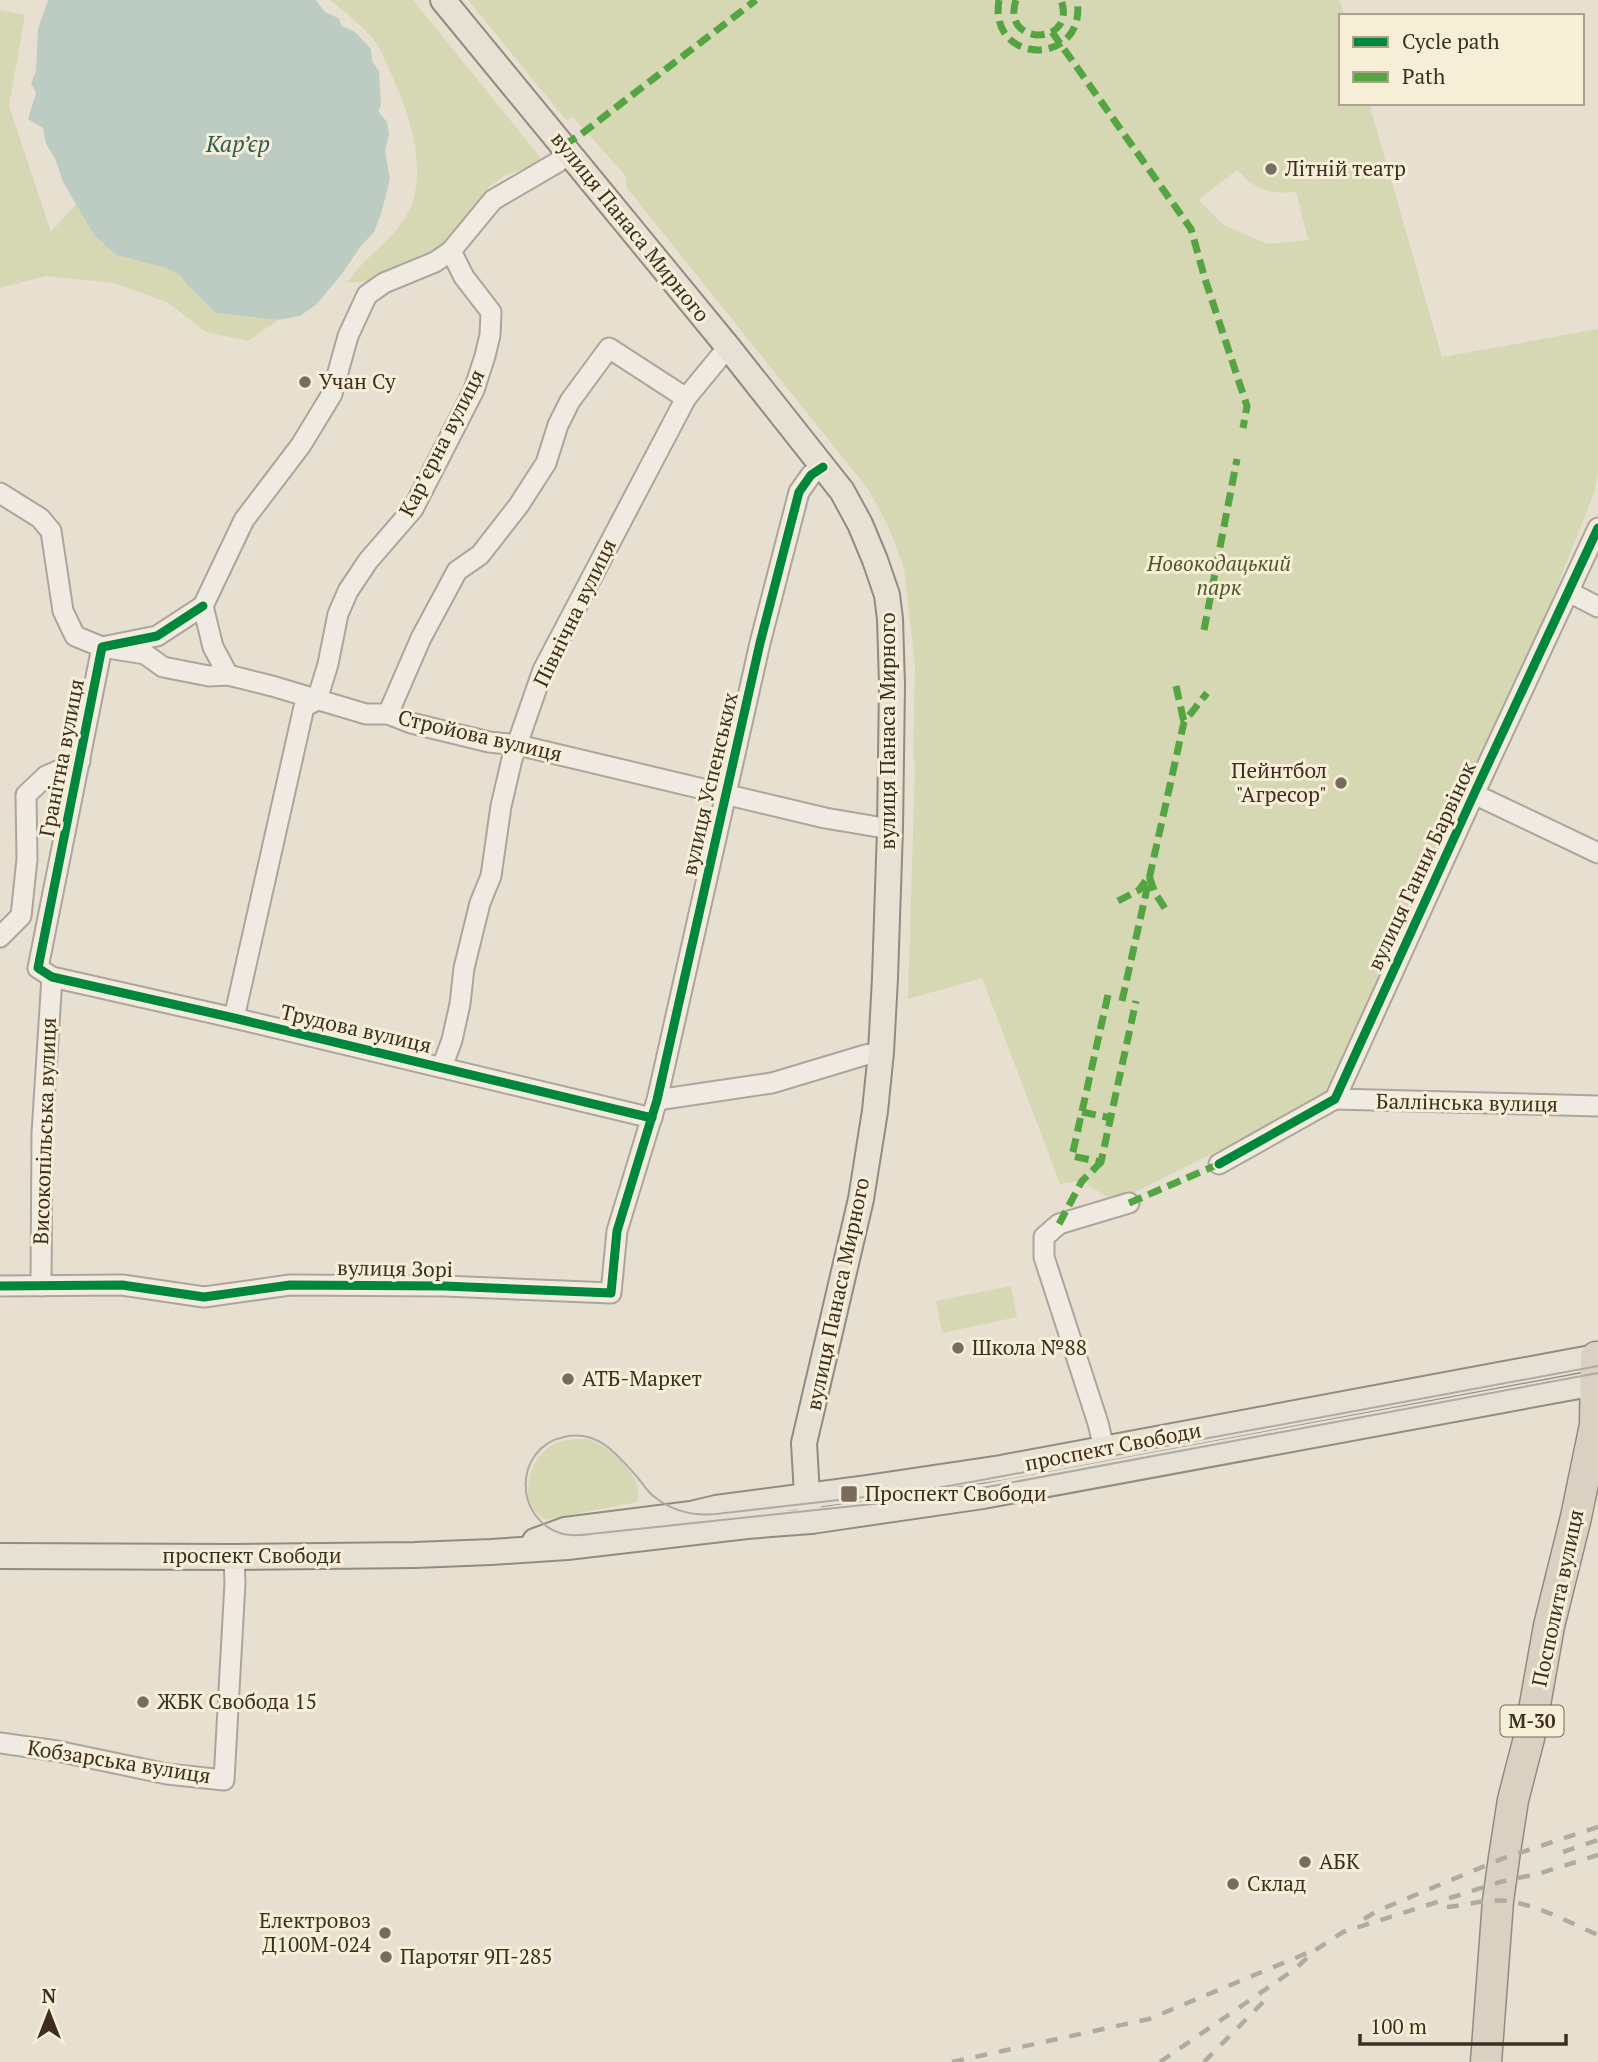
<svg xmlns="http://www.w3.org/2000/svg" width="1598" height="2062" font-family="'PT Serif',serif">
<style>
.green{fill:#d6d7b3;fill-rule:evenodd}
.water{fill:#bcccc2}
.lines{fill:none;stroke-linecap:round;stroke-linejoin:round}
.minor-casing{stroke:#ada599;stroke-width:23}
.major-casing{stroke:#928b80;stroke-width:28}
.highway-casing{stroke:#928b80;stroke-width:33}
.minor{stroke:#efebe3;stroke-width:19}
.major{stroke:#e6e1d4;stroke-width:24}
.highway{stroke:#dad1c2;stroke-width:30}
.tram{stroke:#afaaa2;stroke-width:2}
.rail{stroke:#afaaa2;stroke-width:4.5;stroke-dasharray:12 12;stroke-linecap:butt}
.quiet{stroke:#54a441;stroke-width:7;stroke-dasharray:14 7;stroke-linecap:butt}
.cycleway-casing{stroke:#f7eed8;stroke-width:13}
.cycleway{stroke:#00873e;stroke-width:9}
.poi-dot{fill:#786c5e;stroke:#f7eed8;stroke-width:2.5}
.labels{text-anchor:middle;stroke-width:6;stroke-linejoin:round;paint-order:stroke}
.shield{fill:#f7eed8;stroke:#756857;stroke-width:2}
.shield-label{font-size:19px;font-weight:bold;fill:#3d2e20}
.poi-label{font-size:21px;fill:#3d2e20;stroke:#f7eed8;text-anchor:start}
.street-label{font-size:21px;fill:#3d2e20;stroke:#f7eed8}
.park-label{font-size:21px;font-style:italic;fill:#4d5a26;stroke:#f7eed8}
.water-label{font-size:23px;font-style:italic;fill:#2f5d5a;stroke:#f7eed8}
</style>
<rect width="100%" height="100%" fill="#e7e0d1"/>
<g class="green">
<path d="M330,0H413L539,156L540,163L506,175L490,186L476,206L454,243L406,273L369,281L347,283C353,276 358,268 364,262C382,245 403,228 412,204C425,165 411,119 395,83C389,69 384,53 374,40C362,25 344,12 330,0Z"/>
<path d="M468,0H1340L1344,16H1341V103H1369L1442,357L1598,329V471L1594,493L1550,604L1332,1094L1115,1202L1082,1181L1060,1184L982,978L908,999L915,764L913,755L915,666L904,568L889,528L868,489L627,188L625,175L573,117L566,120ZM1237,170C1258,191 1267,194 1296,192L1308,240L1268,244L1224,225L1198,200Z"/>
<path d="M0,10L25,15L9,106L51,232L76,204L94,235L116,255L167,268L182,276L188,286L216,313L278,320L248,341L206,332L167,302L114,283L46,276L0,288Z"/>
<path d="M1011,1286L1017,1317L942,1333L936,1301Z"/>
<path d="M588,1439C594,1442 603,1445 609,1449C622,1459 645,1485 637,1502L545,1520C516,1502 528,1458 554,1444C565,1439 576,1439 588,1439Z"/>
</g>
<path class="water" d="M48,0H316L325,12L338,18L342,26L355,32L371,49L372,61L379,71L381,105L378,111L387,122L389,134L385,151L390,179L381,214L374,232L361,246L341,275L317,304L300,316L278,320L216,313L188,286L181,276L167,268L116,255L94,235L63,182L55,158L46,144L43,128L28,119L36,93L31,83L36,71L38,29Z"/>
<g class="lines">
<g class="minor-casing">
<g id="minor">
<path d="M0,493L40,518L51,531L63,611L75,636L102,647L145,654L163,667L209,676L228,675L272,686L366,714H388L411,723L489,742L518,745L825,818L890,829"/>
<path d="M1569,592L1598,607"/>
<path d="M203,606L157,636L102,647L38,968L52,977L234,1018L652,1118"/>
<path d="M228,675L213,647L203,606L244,520L301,445L332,394L348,336L367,295L384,283L435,262L451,251L493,200L558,162L570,152"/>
<path d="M388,714L421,638L457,571L480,555L519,505L546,463L558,425L570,401L609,348L686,398"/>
<path d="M1474,794L1598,853"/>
<path d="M0,937L21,916L27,859L26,795L46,776L80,761"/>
<path d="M234,1018L304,707L317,700L328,664L338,614L348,591L368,561L413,509L474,390L485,356L490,335L491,312L464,277L451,251"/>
<path d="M442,1067L452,1040L460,1004L464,968L480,903L491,876L501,806L512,759L543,670L686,398L728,347"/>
<path d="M1335,1099L1598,1106"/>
<path d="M657,1100L772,1083L865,1055L881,1052"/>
<path d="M1219,1164L1335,1099L1474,794L1598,528"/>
<path d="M0,1286L122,1285L204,1297L290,1285L444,1286L611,1293L617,1231L657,1100L760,643L799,492L811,475L823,467"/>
<path d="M41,1286L42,1133L52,977"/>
<path d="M1104,1448L1098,1423L1044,1257V1237L1059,1224L1129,1203"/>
<path d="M0,1743L57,1751L167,1774L224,1780L235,1583L234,1557"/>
</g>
</g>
<g class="major-casing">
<g id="major">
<path d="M443,0L728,347L842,491L860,524L875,560L887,595L890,619L892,685L890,829L885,978L881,1052L875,1111L861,1199L804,1443L807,1495L811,1521"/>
<path d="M535,1541L565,1530L691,1514L716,1508L868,1488L1001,1468L1596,1357"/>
<path d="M0,1556L234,1557L415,1555L491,1552L567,1547L747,1526L811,1521L983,1496L1595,1383"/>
</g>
</g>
<g class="highway-casing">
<path id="highway" d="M1486,2062L1498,1901L1504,1858L1513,1800L1529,1738L1549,1626L1576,1517L1595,1425L1596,1357H1598"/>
</g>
<use href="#minor" class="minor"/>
<use href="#major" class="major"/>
<use href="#highway" class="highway"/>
<path class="tram" d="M1598,1366L971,1482L926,1490L716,1514C694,1516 674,1512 656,1498C648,1493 644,1485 638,1478C618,1455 598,1429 564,1437C513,1448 513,1520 563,1534C575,1537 588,1534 600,1533L882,1503L955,1493L1598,1373"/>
<g class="rail">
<path d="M1563,1852L1598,1840"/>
<path d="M1447,1907C1468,1905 1493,1897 1514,1902C1543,1908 1571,1923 1598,1935"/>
<path d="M1364,1919L1377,1911L1504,1858L1598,1827"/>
<path d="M952,2062L1149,2019L1307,1953"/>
<path d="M1160,2062L1295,1969L1317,1949L1343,1932L1500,1882L1541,1873L1598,1855"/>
<path d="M1204,2062L1271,1994"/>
</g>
<g class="quiet">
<path d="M999,0C988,67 1088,66 1077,0"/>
<path d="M1016,0C1000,47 1078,46 1061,0"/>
<path d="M1052,32L1191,229L1205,279L1247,406L1243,428"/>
<path d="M564,145L580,135L756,0"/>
<path d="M1204,630L1237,459"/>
<path d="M1176,686L1184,722"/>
<path d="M1118,901L1139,890L1149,876L1155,893L1168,913"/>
<path d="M1108,995L1072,1156L1101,1162L1136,1001"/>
<path d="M1122,1001L1184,722L1207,693"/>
<path d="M1082,1112L1111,1118"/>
<path d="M1129,1203L1219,1164"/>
<path d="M1059,1224L1082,1181L1101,1162"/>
</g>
<g class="cycleway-casing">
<g id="cycleway">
<path d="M203,606L157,636L102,647L38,968L52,977L234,1018L652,1118"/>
<path d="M1219,1164L1335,1099L1474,794L1598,528"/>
<path d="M0,1286L122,1285L204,1297L290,1285L444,1286L611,1293L617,1231L657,1100L760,643L799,492L811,475L823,467"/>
</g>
</g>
<use href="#cycleway" class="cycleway"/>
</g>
<g class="poi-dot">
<circle cx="1271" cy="169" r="7"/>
<circle cx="305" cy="382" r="7"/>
<circle cx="1341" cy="783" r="7"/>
<circle cx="958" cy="1348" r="7"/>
<circle cx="568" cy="1379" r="7"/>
<rect x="840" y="1485" width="18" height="18" rx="3.5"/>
<circle cx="143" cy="1702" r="7"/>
<circle cx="1305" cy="1862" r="7"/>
<circle cx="1233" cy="1884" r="7"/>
<circle cx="385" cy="1933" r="7"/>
<circle cx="386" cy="1957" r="7"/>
</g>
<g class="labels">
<rect class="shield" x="1500.5" y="1705.5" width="63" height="31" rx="5"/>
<g class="shield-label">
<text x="1532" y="1728">М-30</text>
</g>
<g class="poi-label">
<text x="1285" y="176">Лiтнiй театр</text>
<text x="319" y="389">Учан Су</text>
<text x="1327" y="778" text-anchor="end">Пейнтбол<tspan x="1327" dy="24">"Агресор"</tspan></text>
<text x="972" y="1355">Школа №88</text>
<text x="582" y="1386">АТБ-Маркет</text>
<text x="865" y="1501">Проспект Свободи</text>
<text x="157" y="1709">ЖБК Свобода 15</text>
<text x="1319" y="1869">АБК</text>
<text x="1247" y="1891">Склад</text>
<text x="371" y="1928" text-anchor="end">Електровоз<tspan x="371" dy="24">Д100М-024</tspan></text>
<text x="400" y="1964">Паротяг 9П-285</text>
</g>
<g class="street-label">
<text transform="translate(630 227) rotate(51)" y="7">вулиця Панаса Мирного</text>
<text transform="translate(442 443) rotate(-63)" y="7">Карʼєрна вулиця</text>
<text transform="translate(575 613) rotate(-64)" y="7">Північна вулиця</text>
<text transform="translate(888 731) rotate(-90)" y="7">вулиця Панаса Мирного</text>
<text transform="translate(480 736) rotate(13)" y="7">Стройова вулиця</text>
<text transform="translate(62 758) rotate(-79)" y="7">Гранітна вулиця</text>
<text transform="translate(710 784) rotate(-77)" y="7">вулиця Успенських</text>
<text transform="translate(1422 866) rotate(-65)" y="7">вулиця Ганни Барвінок</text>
<text transform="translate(356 1029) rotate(13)" y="7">Трудова вулиця</text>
<text transform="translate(1467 1103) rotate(1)" y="7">Баллінська вулиця</text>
<text transform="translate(45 1131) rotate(-88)" y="7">Високопільська вулиця</text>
<text transform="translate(395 1269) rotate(1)" y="7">вулиця Зорі</text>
<text transform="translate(838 1294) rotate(-78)" y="7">вулиця Панаса Мирного</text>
<text transform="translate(1113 1447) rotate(-11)" y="7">проспект Свободи</text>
<text x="252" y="1563">проспект Свободи</text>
<text transform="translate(1558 1598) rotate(-78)" y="7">Посполита вулиця</text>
<text transform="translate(119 1762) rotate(9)" y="7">Кобзарська вулиця</text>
</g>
<g class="park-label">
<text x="1219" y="571">Новокодацький<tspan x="1219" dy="24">парк</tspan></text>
</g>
<g class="water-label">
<text x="238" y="152">Кар’єр</text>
</g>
</g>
<rect x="1339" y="14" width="245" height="91" fill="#f7eed8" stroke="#ada18e" stroke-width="2"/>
<rect x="1353" y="37" width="35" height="10" fill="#00873e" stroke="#ada18e" stroke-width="2"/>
<text x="1402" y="49" font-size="21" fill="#3d2e20">Cycle path</text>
<rect x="1353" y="72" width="35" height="10" fill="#54a441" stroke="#ada18e" stroke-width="2"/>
<text x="1402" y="84" font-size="21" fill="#3d2e20">Path</text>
<g transform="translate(49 2013)" stroke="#f7eed8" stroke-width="5" paint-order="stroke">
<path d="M0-5L12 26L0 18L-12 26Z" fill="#3d2e20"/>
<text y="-10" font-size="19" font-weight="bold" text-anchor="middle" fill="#3d2e20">N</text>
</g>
<path d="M1360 2034v10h206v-10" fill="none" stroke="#3d2e20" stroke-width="3.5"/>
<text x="1370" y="2034" font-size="21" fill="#3d2e20" stroke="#f7eed8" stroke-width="5" paint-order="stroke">100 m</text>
</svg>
